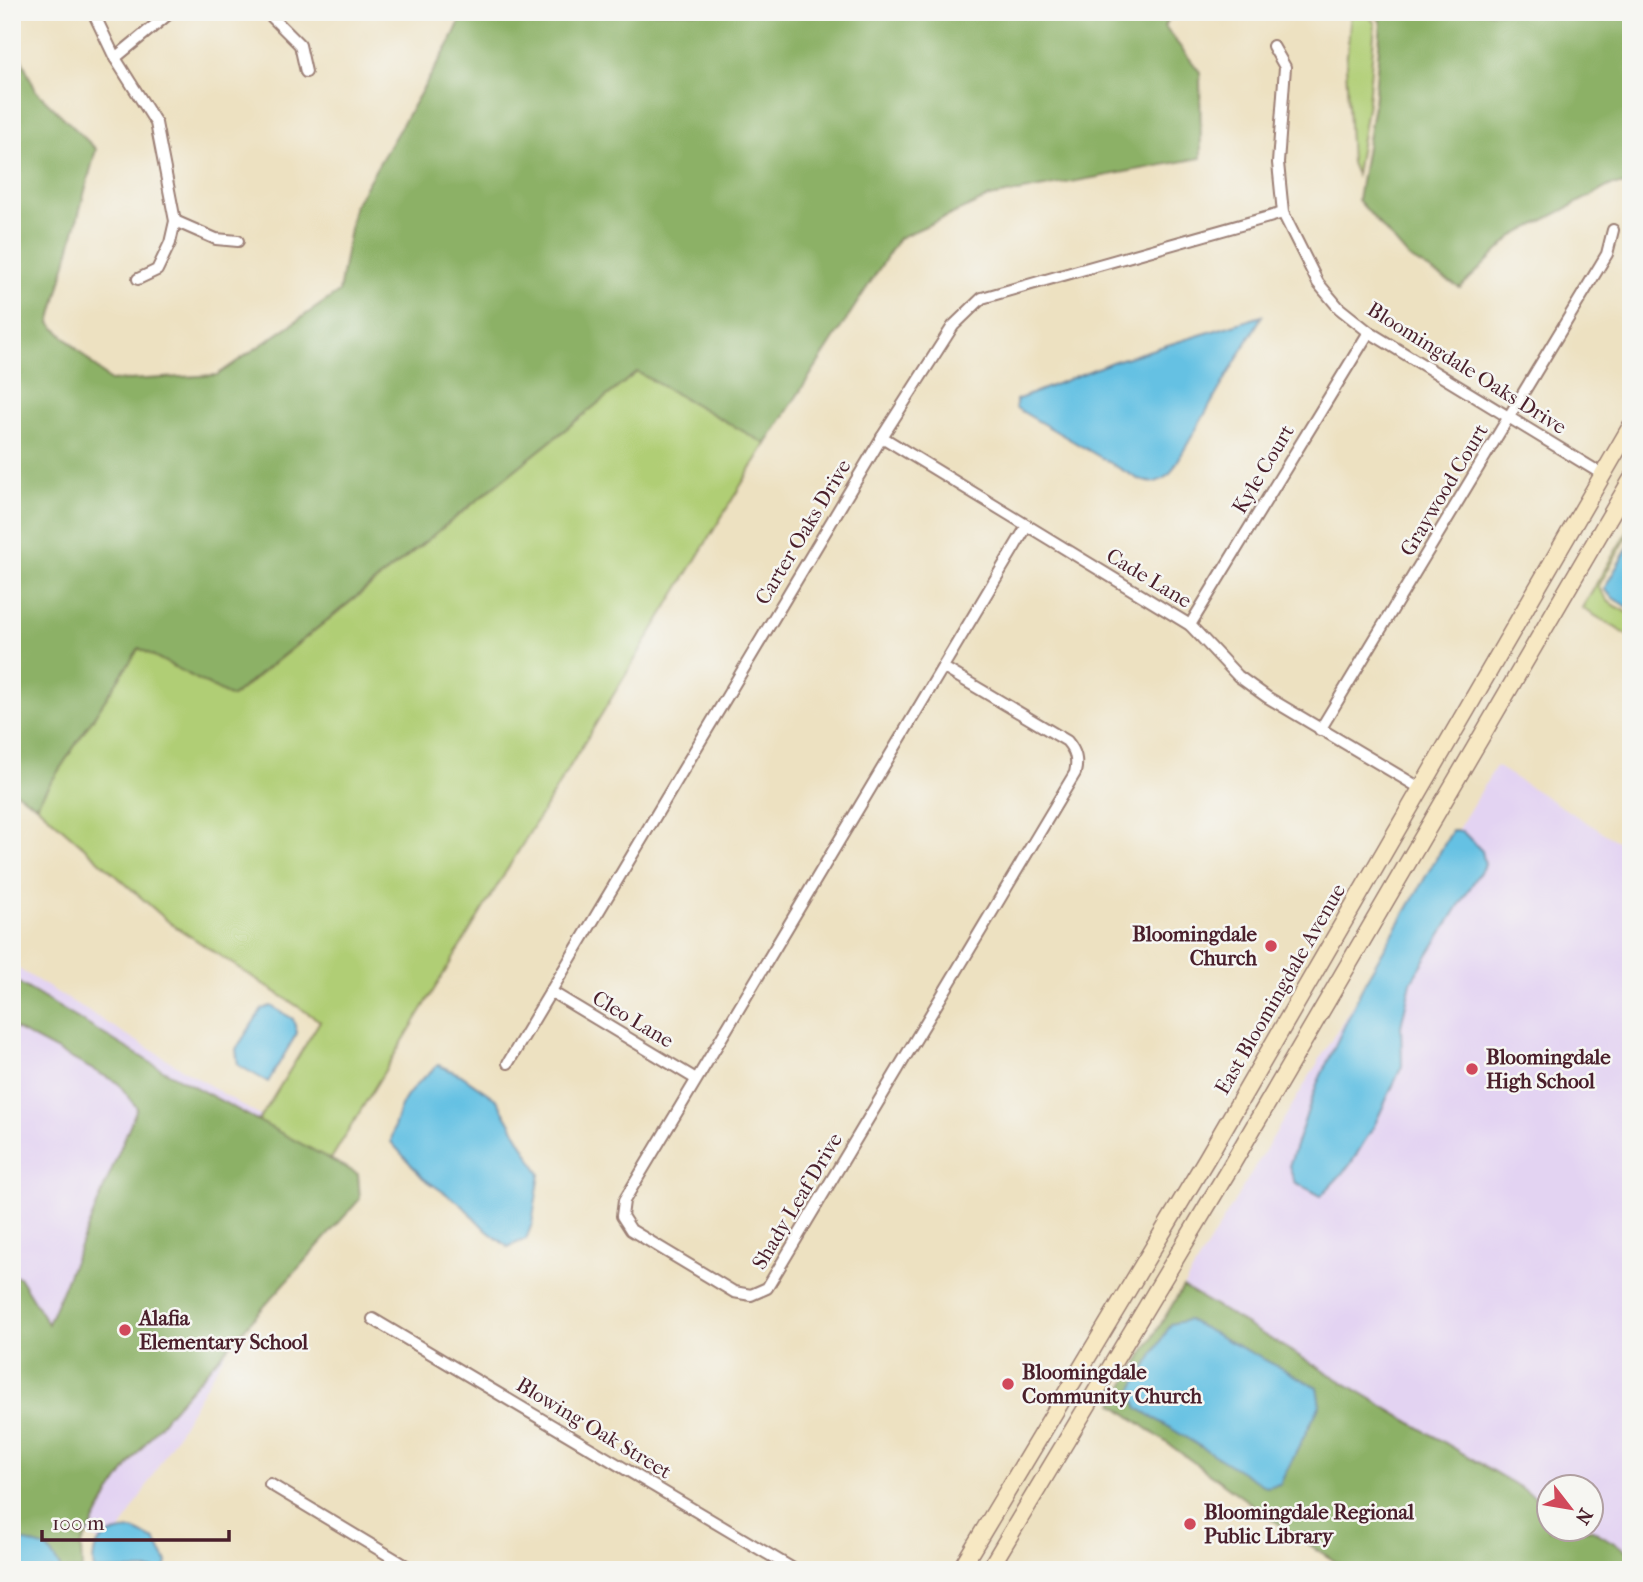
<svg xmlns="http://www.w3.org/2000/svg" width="1643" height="1582" font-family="'IM FELL French Canon',serif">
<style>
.built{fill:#e3d3f2}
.green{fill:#b0ce75;stroke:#7d7650;stroke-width:2}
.forest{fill:#8cb166;stroke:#6b6848;stroke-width:2}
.water{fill:#65c1e3;stroke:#587087;stroke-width:2}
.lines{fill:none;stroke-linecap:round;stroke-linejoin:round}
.minor-casing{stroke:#9c8076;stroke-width:14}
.secondary-casing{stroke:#9c8076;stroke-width:19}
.minor{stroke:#fff;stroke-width:10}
.secondary{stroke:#f7e8c3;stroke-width:16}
.poi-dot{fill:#d1495b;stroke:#f6f6f2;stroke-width:2.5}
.labels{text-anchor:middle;stroke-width:5;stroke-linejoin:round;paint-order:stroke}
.street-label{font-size:21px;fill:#4a1f2b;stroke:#f6f6f2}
.poi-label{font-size:21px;font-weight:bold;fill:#4a1f2b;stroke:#f6f6f2;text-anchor:start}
</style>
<rect width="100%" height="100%" fill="#f6f6f2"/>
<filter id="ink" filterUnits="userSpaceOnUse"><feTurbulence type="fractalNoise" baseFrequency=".0143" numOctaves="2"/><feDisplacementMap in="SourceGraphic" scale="14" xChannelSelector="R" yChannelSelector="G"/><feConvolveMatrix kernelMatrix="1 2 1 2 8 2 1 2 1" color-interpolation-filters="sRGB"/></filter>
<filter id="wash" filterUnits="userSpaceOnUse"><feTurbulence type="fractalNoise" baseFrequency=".00686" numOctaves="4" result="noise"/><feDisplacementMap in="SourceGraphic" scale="28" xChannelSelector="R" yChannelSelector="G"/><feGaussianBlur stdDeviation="1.57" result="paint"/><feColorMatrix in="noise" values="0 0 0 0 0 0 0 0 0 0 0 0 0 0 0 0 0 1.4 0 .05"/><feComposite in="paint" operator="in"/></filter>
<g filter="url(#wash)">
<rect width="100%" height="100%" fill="#ede1c1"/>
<g class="built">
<path d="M1496,766L1631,850V1553L1591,1529L1590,1488H1548V1504L1183,1287Z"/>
<path d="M12,965L337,1163L110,1548L22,1497L12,1499Z"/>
</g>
<g class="green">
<path d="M1351,12H1367L1375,24L1368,102L1356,175L1351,163L1346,65Z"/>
<path d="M637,372L766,444L325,1169L255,1127L320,1021L170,923L36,805L139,648L232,697Z"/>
<path d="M1631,525V530L1598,587L1609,602L1631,615V637L1582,608Z"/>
</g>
<g class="forest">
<path d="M464,12H1174L1164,26L1200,72L1201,158L990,197L899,238L766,444L637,372L231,697L139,648L36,805L12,790V38L36,91L96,149L50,323L110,381L217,375L339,292L354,206L451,41Z"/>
<path d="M1374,12H1631V185H1611L1512,237L1460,288L1408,257L1358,200L1374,104L1381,23Z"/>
<path d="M12,979L163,1070L358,1174L360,1199L171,1411L134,1458L108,1496L81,1546L82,1570H60V1566L21,1539L12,1538V1276L19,1277L48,1324L137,1108L118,1083L12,1027Z"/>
<path d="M1183,1287L1548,1504V1530L1591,1529L1631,1553V1570H1349L1300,1539L1113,1404Z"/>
</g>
<g class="water">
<path d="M1262,316L1170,474C1158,483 1152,485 1138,479L1016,408V400L1112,362Z"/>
<path d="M1631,542V609L1613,598L1604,589Z"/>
<path d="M1452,831H1462L1482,851L1485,864L1411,982L1401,1026L1402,1066L1374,1126L1350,1165L1321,1196L1295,1182L1289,1166L1317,1084L1365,982Z"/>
<path d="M271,1006L293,1019L297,1033L268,1082L238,1065L236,1049L262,1009Z"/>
<path d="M438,1065L461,1075L497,1100L540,1174L532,1224L526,1239L508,1247L486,1230L461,1204L423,1178L391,1142C398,1101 407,1092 438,1065Z"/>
<path d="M1188,1320L1317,1387L1320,1405L1280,1484L1266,1487L1138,1408L1131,1392L1171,1324Z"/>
<path d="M133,1530L155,1540L167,1562L165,1570H94C89,1540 108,1531 133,1530Z"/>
<path d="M12,1538L47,1548L60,1567V1570H12Z"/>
</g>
</g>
<g filter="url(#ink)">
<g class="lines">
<g class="minor-casing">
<g id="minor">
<path d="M93,12L115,58L156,123L175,221L170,243L157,270L138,279"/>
<path d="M267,12L300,45L306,72"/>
<path d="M1273,46L1285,67L1278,163L1283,213L1318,283L1339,308L1369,332L1602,474"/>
<path d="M115,58L171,12"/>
<path d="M175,221L216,239L238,241"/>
<path d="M882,437L1190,625L1238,676L1267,697L1420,788"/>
<path d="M1190,625L1369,332"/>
<path d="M944,668L1067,741C1076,752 1078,760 1075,773L767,1288L751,1295L734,1292L631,1230L622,1216L624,1201L1027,526"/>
<path d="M1320,730L1607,254L1613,230"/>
<path d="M550,991L696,1079"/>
<path d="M508,1063L882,437L953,326L982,298L1283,213"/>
<path d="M373,1319L795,1570"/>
<path d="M270,1484L413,1570"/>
</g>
</g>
<g class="secondary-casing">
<g id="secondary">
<path d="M960,1570L1207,1158L1631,426"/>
<path d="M989,1570L1228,1171L1631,480"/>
</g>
</g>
<use href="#minor" class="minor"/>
<use href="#secondary" class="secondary"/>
</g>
</g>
<g class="poi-dot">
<circle cx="1271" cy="946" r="7"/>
<circle cx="1472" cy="1069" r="7"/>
<circle cx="125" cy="1330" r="7"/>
<circle cx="1008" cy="1384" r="7"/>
<circle cx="1190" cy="1524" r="7"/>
</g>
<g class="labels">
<g class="street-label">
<text transform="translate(1467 368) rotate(32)" y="7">Bloomingdale Oaks Drive</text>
<text transform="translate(1263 469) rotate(-59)" y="7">Kyle Court</text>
<text transform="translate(1444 490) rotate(-59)" y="7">Graywood Court</text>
<text transform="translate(803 532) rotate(-59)" y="7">Carter Oaks Drive</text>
<text transform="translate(1149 578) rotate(31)" y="7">Cade Lane</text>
<text transform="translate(1280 989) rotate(-60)" y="7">East Bloomingdale Avenue</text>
<text transform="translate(633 1019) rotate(31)" y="7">Cleo Lane</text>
<text transform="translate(797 1201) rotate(-59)" y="7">Shady Leaf Drive</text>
<text transform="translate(594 1428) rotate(31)" y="7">Blowing Oak Street</text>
</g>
<g class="poi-label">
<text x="1257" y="941" text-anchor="end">Bloomingdale<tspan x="1257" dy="24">Church</tspan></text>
<text x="1486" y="1064">Bloomingdale<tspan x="1486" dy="24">High School</tspan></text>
<text x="139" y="1325">Alafia<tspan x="139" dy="24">Elementary School</tspan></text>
<text x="1022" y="1379">Bloomingdale<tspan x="1022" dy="24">Community Church</tspan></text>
<text x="1204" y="1519">Bloomingdale Regional<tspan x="1204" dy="24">Public Library</tspan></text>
</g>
</g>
<rect width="1643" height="1582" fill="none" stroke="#f6f6f2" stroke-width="42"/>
<g transform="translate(1570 1508) rotate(121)"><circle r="33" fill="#f6f6f2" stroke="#b1a0a2" stroke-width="2"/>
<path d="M0-5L12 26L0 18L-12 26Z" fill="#d1495b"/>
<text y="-10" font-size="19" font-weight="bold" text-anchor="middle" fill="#4a1f2b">N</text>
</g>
<path d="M42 1530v10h187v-10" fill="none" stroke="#4a1f2b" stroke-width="3.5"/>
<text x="52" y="1530" font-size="21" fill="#4a1f2b" stroke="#f6f6f2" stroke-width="5" paint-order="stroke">100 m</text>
</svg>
